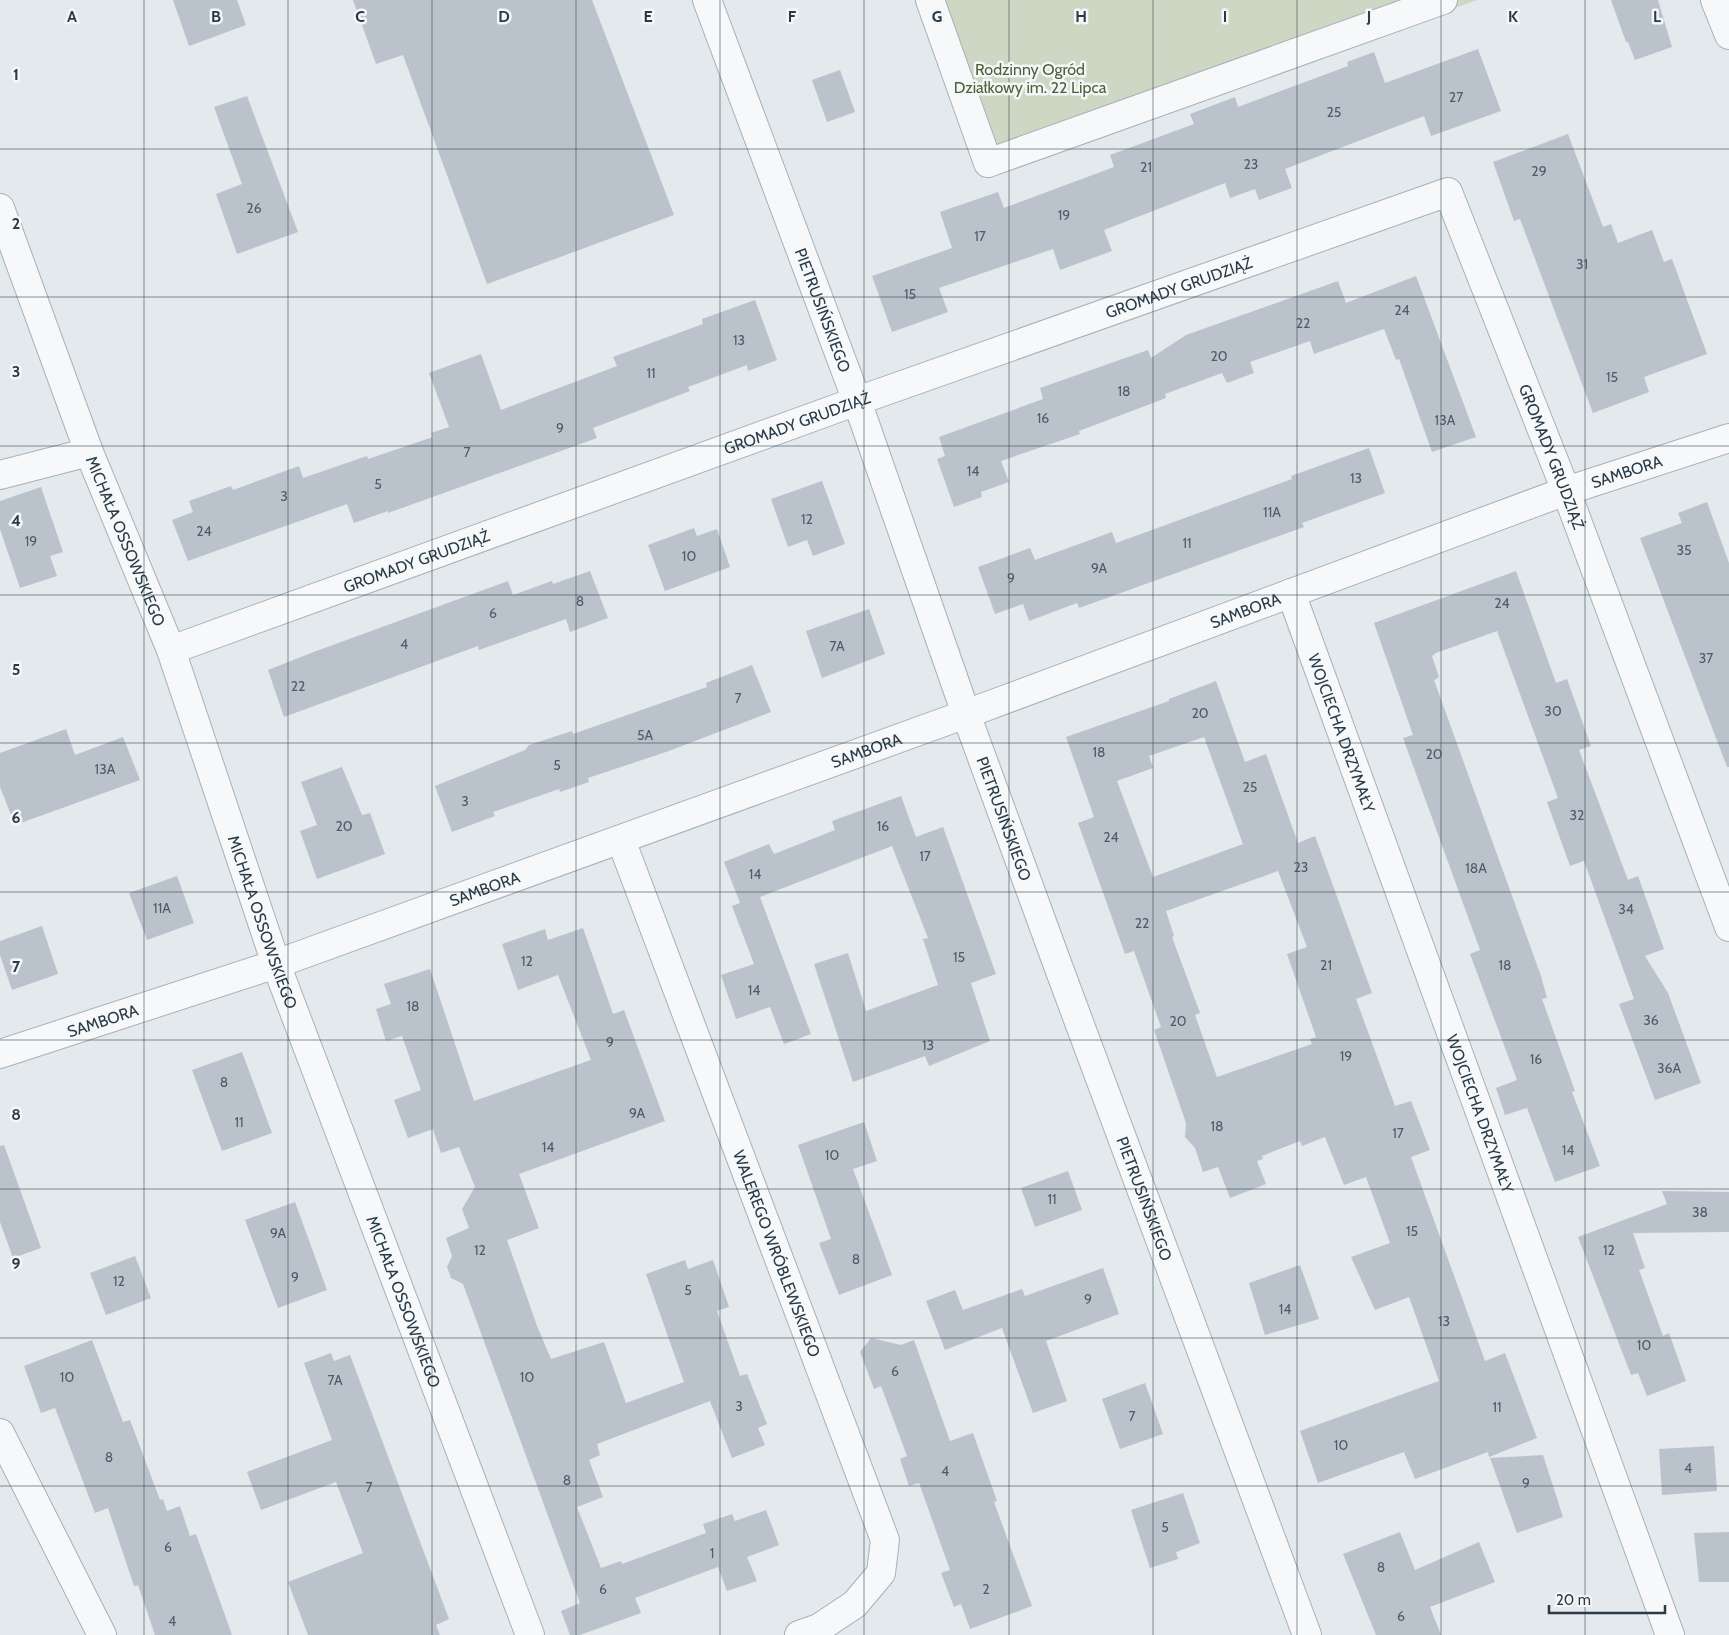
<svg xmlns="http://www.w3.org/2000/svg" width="1729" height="1635" font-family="Cabin,sans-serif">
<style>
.green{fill:#cdd7c3}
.building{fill:#bac3cb;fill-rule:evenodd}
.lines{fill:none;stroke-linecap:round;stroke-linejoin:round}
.minor-casing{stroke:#a7b1b7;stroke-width:30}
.minor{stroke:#f6f8fa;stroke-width:28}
.grid{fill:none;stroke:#293b46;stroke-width:1;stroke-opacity:0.55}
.labels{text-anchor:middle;stroke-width:5;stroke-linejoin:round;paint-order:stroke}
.number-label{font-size:14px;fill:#4d5d67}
.park-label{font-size:16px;fill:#496335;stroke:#f3f7f9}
.street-label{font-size:16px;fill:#293b46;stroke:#f3f7f9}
.grid-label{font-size:16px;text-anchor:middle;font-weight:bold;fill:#293b46;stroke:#f3f7f9;stroke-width:5;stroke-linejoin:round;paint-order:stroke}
</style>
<rect width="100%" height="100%" fill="#e3e9ec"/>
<path class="green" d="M919,0H1477L981,178Z"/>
<g class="building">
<path d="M173,0H237L246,25L189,46Z"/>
<path d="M353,0H592L674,215L487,284L403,55L376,64Z"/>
<path d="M1611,0H1658L1672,47L1635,60L1628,42H1626Z"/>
<path d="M1478,49L1501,111L1431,136L1424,116L1285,169L1292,188L1259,200L1255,189L1230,198L1225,183L1104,230L1112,251L1060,270L1053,249L939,288L948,312L892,332L872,276L952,248L940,212L998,192L1004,208L1114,167L1110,155L1194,124L1190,114L1235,97L1238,107L1348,66L1347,62L1374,52L1385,83Z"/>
<path d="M840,70L855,112L827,122L812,80Z"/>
<path d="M247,96L298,232L237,254L216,194L242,184L214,107Z"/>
<path d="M1568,134L1603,227L1611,224L1618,243L1652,230L1664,262L1672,259L1707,354L1644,377L1649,392L1593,413L1520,219L1514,221L1493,162Z"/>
<path d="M1416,276L1476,437L1432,452L1399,359L1396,360L1384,329L1314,354L1310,341L1250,362L1254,373L1227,383L1222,373L1165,394L1166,398L1079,431L1080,434L1001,461L1009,482L981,492L982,497L954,507L937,459L945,456L939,437L1043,399L1040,388L1148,350L1151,358L1186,335L1338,281L1346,303Z"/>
<path d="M755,300L777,360L748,371L747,365L688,387L690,391L593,428L597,438L388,513V511L354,523L347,504L188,561L172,520L193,512L189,501L231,486L233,490L299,466L303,478L367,456L368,459L433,437L431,433L449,427L429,373L481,354L501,410L617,366L613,357L703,324L702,319Z"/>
<path d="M1369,448L1385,493L1302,523L1304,527L1079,608L1077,603L1029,621L1023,604L995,614L978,567L1030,548L1035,560L1112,532L1116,543L1292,479L1291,476Z"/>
<path d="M822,481L845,544L813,556L807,540L788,547L771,499Z"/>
<path d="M41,487L63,552L50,556L57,576L20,588L0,529V501Z"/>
<path d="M1707,502L1729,563V767H1727L1640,538L1682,523L1678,513Z"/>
<path d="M694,528L697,536L717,529L730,567L665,591L648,545Z"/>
<path d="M590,571L608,618L570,632L566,619L479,650L478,646L284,717L268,670L311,653L508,581L513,595L552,581L553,584Z"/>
<path d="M1516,571L1556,683L1567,679L1591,746L1579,750L1628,880L1638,876L1664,949L1645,956L1668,993L1701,1083L1655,1100L1619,1004L1634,999L1584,861L1570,866L1547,802L1558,798L1497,631L1436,653L1432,656L1439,677L1434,680L1541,976L1547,998L1542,999L1575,1091L1572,1092L1600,1166L1555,1182L1527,1108L1505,1115L1496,1088L1517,1080L1470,954L1480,950L1403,738L1413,735L1374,623Z"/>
<path d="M869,609L885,654L822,678L806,631Z"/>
<path d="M752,665L771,712L666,752L588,778L589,782L560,792L559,789L493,812L495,816L452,832L435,786L525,750L529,745L572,731L573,734L707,687L706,683Z"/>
<path d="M1216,681L1245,762L1266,754L1298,843L1315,836L1372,993L1356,999L1395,1106L1411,1101L1430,1150L1411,1157L1485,1361L1505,1353L1537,1438L1489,1457L1488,1452L1415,1479L1404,1452L1318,1483L1300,1431L1439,1381L1409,1297L1375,1310L1351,1257L1390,1243L1366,1177L1344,1185L1325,1137L1302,1146L1300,1141L1262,1156L1263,1159L1257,1161L1266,1184L1230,1198L1218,1167L1203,1172L1195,1148L1185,1137L1186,1123L1154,1030L1161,1027L1134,951L1125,954L1078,823L1094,817L1066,737L1169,701V699ZM1204,737L1243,844L1153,877L1117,781L1153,768L1149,756ZM1278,871L1307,947L1287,954L1316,1037L1310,1039L1312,1044L1217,1077L1195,1015L1200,1013L1172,937L1174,936L1166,911Z"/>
<path d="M66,729L75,755L123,737L140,780L15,825L0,787V753Z"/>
<path d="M342,767L362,815L370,813L385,854L317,879L300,831L317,825L301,782Z"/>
<path d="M901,796L916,837L943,827L996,974L971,983L990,1041L929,1066L925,1056L853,1082L814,964L848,953L866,1011L938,985L923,939L928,938L892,846L760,897L811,1034L784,1044L770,1007L736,1019L721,975L754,964L732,906L740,903L724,862L769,844L774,854L835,830L832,821Z"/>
<path d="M177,876L194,923L147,940L129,893Z"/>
<path d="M42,926L58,974L12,990L0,955V941Z"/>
<path d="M583,928L613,1014L624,1010L665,1121L519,1174L539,1228L507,1240L537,1326L551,1359L604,1342L626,1403L684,1382L646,1274L685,1260L688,1269L713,1260L729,1307L717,1311L740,1376L747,1374L767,1424L758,1428L765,1445L732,1458L710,1401L597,1444L600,1455L589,1460L603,1497L577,1507L601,1568L621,1561L622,1564L706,1533L703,1524L732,1514L735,1521L766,1510L779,1545L747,1557L757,1581L727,1591L718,1567L635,1598L641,1613L580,1635H570L561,1611L580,1603L463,1284L451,1278L447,1267L452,1256L446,1238L469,1228L462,1209L475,1187L459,1147L441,1153L433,1129L408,1138L394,1100L421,1090L402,1036L386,1041L376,1009L391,1004L384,984L430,969L474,1101L591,1060L558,975L518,990L502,944L545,929L548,940Z"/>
<path d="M242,1052L272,1133L222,1151L192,1070Z"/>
<path d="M864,1122L877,1161L853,1169L892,1275L839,1295L819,1243L831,1239L798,1145Z"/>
<path d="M4,1145L41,1248L13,1258L0,1222V1146Z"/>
<path d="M1068,1171L1082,1210L1035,1227L1021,1188Z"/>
<path d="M1662,1191L1729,1192V1232L1633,1233L1645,1268L1639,1270L1663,1336L1669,1333L1686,1381L1647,1396L1638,1373L1631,1375L1578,1237L1667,1204Z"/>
<path d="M295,1202L327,1290L278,1308L245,1220Z"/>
<path d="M135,1256L151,1298L106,1315L90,1273Z"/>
<path d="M1300,1265L1319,1319L1265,1335L1249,1283Z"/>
<path d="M1103,1268L1119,1314L1046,1341L1067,1401L1033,1413L1002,1328L945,1350L926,1301L955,1290L963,1310L1022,1289L1025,1296Z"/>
<path d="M871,1338L901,1345L914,1340L950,1441L973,1433L997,1501L994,1502L1032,1606L970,1629L961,1604L954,1607L941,1573L950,1570L919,1483L909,1486L900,1459L907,1456L881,1386L874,1389L860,1352Z"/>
<path d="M92,1340L123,1422L130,1420L160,1500L163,1499L167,1511L180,1506L190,1536L196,1534L232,1635H155L138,1585L134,1586L108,1508L95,1513L55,1408L41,1413L24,1366Z"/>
<path d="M331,1353L334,1361L350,1355L449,1619L436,1625L440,1635H308L288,1582L363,1553L336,1482L261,1510L247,1472L332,1440L304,1363Z"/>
<path d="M1145,1383L1163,1434L1120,1449L1102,1399Z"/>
<path d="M1714,1446L1717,1491L1662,1495L1659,1449Z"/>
<path d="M1543,1455L1563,1517L1517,1533L1490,1458Z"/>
<path d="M1183,1493L1200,1543L1176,1552L1178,1559L1150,1568L1131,1510Z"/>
<path d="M1400,1532L1415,1570L1479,1542L1495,1582L1430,1607L1441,1635H1376L1343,1554Z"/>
<path d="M1729,1532V1582H1699L1694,1533Z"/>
</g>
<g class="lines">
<g class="minor-casing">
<g id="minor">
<path id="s1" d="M707,0L857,401L966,714L1057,963L1307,1635"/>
<path d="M930,0L988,163L1443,0"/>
<path d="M1715,0L1729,35"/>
<path id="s2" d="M0,208L89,452L171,650L276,964L530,1635"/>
<path d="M0,475L89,452"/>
<path id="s3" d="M1291,593L1670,1635"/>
<path id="s4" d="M171,650L857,401L1448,192L1566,491L1729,927"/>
<path id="s5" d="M621,840L885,1540L881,1573L855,1604L819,1628L799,1635"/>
<path id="s6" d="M0,1054L276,964L966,714L1566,491L1729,438"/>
<path d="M0,1433L102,1635"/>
</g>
</g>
<use href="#minor" class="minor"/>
</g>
<path class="grid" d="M144,0V1635M288,0V1635M432,0V1635M576,0V1635M720,0V1635M864,0V1635M1009,0V1635M1153,0V1635M1297,0V1635M1441,0V1635M1585,0V1635M0,149H1729M0,297H1729M0,446H1729M0,595H1729M0,743H1729M0,892H1729M0,1040H1729M0,1189H1729M0,1338H1729M0,1486H1729"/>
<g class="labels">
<g class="number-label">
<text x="1456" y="102">27</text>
<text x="1334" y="117">25</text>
<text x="1251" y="169">23</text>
<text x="1146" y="172">21</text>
<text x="1539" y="176">29</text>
<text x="254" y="213">26</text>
<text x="1064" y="220">19</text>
<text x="980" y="241">17</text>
<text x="1582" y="269">31</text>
<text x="910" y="299">15</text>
<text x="1402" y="315">24</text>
<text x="1303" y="328">22</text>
<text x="739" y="345">13</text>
<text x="1219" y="361">20</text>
<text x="651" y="378">11</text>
<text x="1612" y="382">15</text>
<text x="1124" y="396">18</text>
<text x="1043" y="423">16</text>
<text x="1445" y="425">13A</text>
<text x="560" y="433">9</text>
<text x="467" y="457">7</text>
<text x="973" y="476">14</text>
<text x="1356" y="483">13</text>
<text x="378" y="489">5</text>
<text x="284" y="501">3</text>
<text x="1272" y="517">11A</text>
<text x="807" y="524">12</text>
<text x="204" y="536">24</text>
<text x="31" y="546">19</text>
<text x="1187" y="548">11</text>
<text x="1684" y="555">35</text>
<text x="689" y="561">10</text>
<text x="1099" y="573">9A</text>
<text x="1011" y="583">9</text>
<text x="580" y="606">8</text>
<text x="1502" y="608">24</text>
<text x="493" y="618">6</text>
<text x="404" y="649">4</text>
<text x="837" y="651">7A</text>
<text x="1706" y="663">37</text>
<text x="298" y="691">22</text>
<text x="738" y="703">7</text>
<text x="1553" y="716">30</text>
<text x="1200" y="718">20</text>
<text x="645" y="740">5A</text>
<text x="1099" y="757">18</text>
<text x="1434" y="759">20</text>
<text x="557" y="770">5</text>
<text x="105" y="774">13A</text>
<text x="1250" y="792">25</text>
<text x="465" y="806">3</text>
<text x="1577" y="820">32</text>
<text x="344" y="831">20</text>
<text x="883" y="831">16</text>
<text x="1111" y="842">24</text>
<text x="925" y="861">17</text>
<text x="1301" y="872">23</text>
<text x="1476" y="873">18A</text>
<text x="755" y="879">14</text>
<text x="162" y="913">11A</text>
<text x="1626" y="914">34</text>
<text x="1142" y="928">22</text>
<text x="959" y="962">15</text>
<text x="527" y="966">12</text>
<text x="1326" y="970">21</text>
<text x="1505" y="970">18</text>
<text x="754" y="995">14</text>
<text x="413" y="1011">18</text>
<text x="1651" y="1025">36</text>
<text x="1178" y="1026">20</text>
<text x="610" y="1047">9</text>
<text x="928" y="1050">13</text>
<text x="1346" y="1061">19</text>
<text x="1536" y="1064">16</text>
<text x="1669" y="1073">36A</text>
<text x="224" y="1087">8</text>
<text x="637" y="1118">9A</text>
<text x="239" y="1127">11</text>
<text x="1217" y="1131">18</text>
<text x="1398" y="1138">17</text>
<text x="548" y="1152">14</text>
<text x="1568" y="1155">14</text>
<text x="832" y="1160">10</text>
<text x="1052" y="1204">11</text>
<text x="1700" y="1217">38</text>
<text x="1412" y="1236">15</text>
<text x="278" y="1238">9A</text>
<text x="480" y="1255">12</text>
<text x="1609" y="1255">12</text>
<text x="856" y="1264">8</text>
<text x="295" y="1282">9</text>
<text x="119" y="1286">12</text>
<text x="688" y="1295">5</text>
<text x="1088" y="1304">9</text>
<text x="1285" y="1314">14</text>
<text x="1444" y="1326">13</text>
<text x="1644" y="1350">10</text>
<text x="895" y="1376">6</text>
<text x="67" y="1382">10</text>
<text x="527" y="1382">10</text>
<text x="335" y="1385">7A</text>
<text x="739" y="1411">3</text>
<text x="1497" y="1412">11</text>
<text x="1132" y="1421">7</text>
<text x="1341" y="1450">10</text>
<text x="109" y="1462">8</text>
<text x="1688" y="1473">4</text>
<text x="945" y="1476">4</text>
<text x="567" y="1485">8</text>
<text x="1526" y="1488">9</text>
<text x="369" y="1492">7</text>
<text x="1165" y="1532">5</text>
<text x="168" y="1552">6</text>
<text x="712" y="1558">1</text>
<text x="1381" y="1572">8</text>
<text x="603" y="1594">6</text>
<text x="986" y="1594">2</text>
<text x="1401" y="1621">6</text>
<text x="172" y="1626">4</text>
</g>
<g class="park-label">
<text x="1030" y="75">Rodzinny Ogród<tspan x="1030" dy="18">Działkowy im. 22 Lipca</tspan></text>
</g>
<g class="street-label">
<text dy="6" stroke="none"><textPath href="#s4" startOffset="1071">GROMADY GRUDZIĄŻ</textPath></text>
<text dy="6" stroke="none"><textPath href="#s1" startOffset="331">PIETRUSIŃSKIEGO</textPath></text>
<text dy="6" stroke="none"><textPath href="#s4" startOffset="666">GROMADY GRUDZIĄŻ</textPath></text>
<text dy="6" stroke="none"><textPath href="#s4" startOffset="1641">GROMADY GRUDZIĄŻ</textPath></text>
<text dy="6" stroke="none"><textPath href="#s6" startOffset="1728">SAMBORA</textPath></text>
<text dy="6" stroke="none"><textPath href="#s2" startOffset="356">MICHAŁA OSSOWSKIEGO</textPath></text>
<text dy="6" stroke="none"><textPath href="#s4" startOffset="261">GROMADY GRUDZIĄŻ</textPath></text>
<text dy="6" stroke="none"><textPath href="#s6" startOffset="1322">SAMBORA</textPath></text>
<text dy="6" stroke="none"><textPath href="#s3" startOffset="149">WOJCIECHA DRZYMAŁY</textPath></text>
<text dy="6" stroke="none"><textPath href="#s6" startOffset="918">SAMBORA</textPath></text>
<text dy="6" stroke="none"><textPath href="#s1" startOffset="871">PIETRUSIŃSKIEGO</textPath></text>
<text dy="6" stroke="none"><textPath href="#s6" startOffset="512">SAMBORA</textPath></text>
<text dy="6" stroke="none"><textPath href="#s2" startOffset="761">MICHAŁA OSSOWSKIEGO</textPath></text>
<text dy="6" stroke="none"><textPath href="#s6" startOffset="108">SAMBORA</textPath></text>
<text dy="6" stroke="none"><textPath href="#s3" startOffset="554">WOJCIECHA DRZYMAŁY</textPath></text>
<text dy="6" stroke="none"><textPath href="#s1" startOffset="1276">PIETRUSIŃSKIEGO</textPath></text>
<text dy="6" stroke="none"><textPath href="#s5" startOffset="442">WALEREGO WRÓBLEWSKIEGO</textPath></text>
<text dy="6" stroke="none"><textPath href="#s2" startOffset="1166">MICHAŁA OSSOWSKIEGO</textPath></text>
</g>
</g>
<g class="grid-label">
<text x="72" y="22">A</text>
<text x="216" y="22">B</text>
<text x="360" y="22">C</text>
<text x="504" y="22">D</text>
<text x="648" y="22">E</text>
<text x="792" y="22">F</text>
<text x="937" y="22">G</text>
<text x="1081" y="22">H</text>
<text x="1225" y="22">I</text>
<text x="1369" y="22">J</text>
<text x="1513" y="22">K</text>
<text x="1657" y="22">L</text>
<text x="16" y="80">1</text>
<text x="16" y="229">2</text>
<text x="16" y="377">3</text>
<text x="16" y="526">4</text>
<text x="16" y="675">5</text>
<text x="16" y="823">6</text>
<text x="16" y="972">7</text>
<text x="16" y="1120">8</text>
<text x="16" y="1269">9</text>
</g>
<path d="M1549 1605v8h116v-8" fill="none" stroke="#293b46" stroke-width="2.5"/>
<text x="1556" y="1605" font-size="15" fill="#293b46" stroke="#f3f7f9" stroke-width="4" paint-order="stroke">20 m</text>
</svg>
